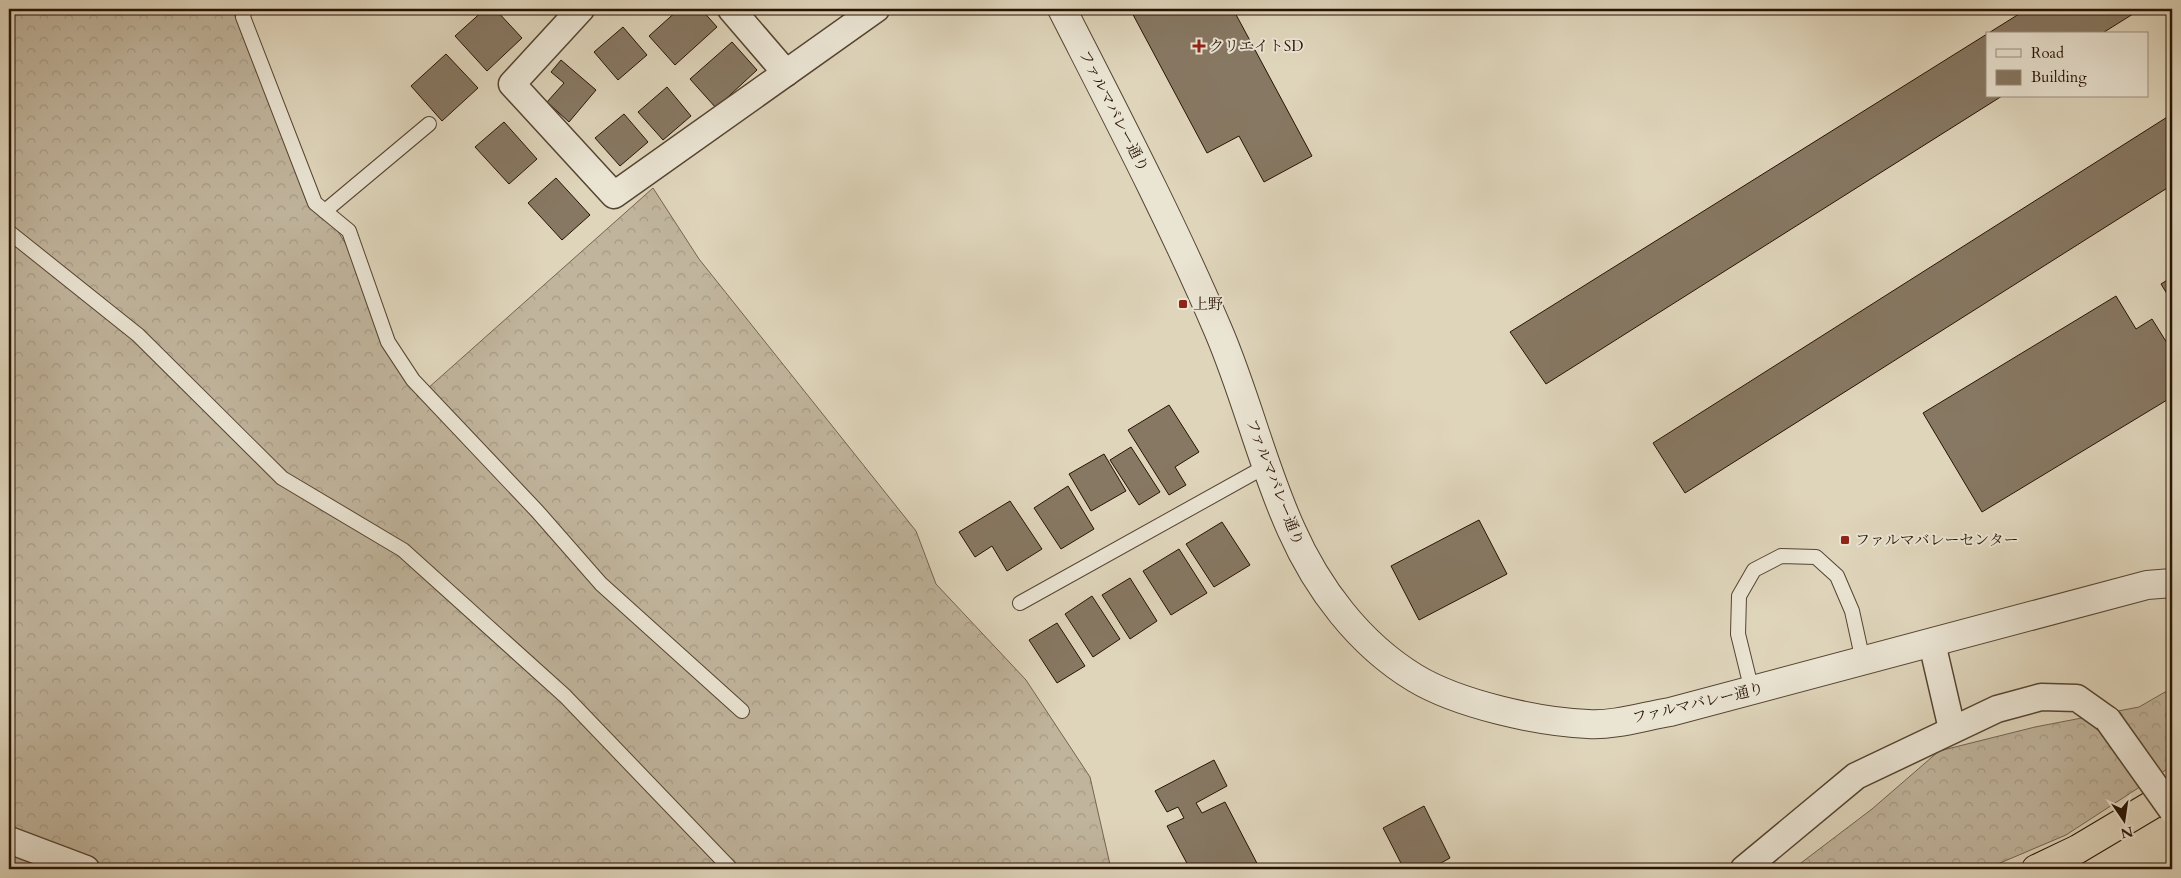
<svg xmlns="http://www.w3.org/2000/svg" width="2181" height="878" font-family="Cardo,'Noto Serif JP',serif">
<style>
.forest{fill:url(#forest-crowns);stroke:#746450}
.building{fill:#877863;stroke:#271303}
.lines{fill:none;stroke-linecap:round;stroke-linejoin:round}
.service-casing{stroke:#554431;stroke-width:16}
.minor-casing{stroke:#554431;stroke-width:29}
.tertiary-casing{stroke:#554431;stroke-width:30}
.motorway-casing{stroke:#271303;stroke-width:30}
.service{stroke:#eae4d3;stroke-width:14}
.minor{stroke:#eae4d3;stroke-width:26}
.tertiary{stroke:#eae4d3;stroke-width:28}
.motorway{stroke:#dfd5bb;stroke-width:28}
.minor-bridge-casing{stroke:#554431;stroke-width:29;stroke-linecap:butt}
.minor-bridge{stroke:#eae4d3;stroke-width:26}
.poi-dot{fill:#8f2418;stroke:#eae4d3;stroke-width:2}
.labels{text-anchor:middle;stroke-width:4;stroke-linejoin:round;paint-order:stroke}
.poi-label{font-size:15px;fill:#271303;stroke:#eae4d3;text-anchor:start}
.street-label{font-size:15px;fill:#271303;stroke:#eae4d3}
</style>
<defs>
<pattern id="forest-crowns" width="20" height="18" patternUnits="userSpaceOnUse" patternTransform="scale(1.25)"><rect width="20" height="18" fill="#c0b49c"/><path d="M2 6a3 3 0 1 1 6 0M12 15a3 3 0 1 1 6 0" fill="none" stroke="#a59a85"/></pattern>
</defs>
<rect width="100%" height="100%" fill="#dfd5bb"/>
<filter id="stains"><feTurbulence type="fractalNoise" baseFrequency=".004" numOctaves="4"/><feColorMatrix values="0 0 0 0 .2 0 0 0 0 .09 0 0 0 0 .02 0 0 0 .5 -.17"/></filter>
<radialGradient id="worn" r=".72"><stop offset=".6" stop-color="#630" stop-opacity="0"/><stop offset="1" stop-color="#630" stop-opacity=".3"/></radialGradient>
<g class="forest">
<path d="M9,9H228L234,14L272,94L325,211L363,271L383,328L418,397L653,188L699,259L916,531L936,584L1026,680L1090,777L1111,869H9Z"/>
<path d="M2172,688V766L2066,835L1986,869H1793L1872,809L1939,751L2035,727L2139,707Z"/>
</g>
<g class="building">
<path d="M485,9H495L522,38L487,71L455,36Z"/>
<path d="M532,9H544L537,15Z"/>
<path d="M679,9H701L717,27L675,65L649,36Z"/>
<path d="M1130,9H1233L1312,156L1264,182L1239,136L1207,153Z"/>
<path d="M2027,9H2141L2101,34H1987V96H2002L1546,384L1510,332Z"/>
<path d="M623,27L647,55L618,80L594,52Z"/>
<path d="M732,42L757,70L716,108L690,79Z"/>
<path d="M446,54L478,88L442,121L411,86Z"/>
<path d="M561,60L596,90L569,122L547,102L564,83L551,72Z"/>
<path d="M667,87L691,116L663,140L638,112Z"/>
<path d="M624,114L648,142L620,166L595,138Z"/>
<path d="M2172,114V185L1685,493L1653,443Z"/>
<path d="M504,122L537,159L509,184L475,147Z"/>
<path d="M556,178L590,215L562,240L528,203Z"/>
<path d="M2172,277V302L2161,284Z"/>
<path d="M2116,296L2136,329L2152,319L2172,351V397L1982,512L1923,413Z"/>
<path d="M1169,405L1199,452L1175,467L1186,485L1169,495L1128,430Z"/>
<path d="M1131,447L1160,492L1139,505L1110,460Z"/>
<path d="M1104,454L1126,491L1091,511L1069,474Z"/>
<path d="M1068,486L1094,529L1061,549L1034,508Z"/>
<path d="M1010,501L1042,549L1007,571L992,546L975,557L959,532Z"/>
<path d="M1479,520L1507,574L1419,620L1391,566Z"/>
<path d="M1222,522L1250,565L1214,587L1186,544Z"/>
<path d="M1179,549L1207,593L1171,615L1143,571Z"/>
<path d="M1130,578L1157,621L1130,639L1102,595Z"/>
<path d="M1092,596L1120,639L1093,657L1065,614Z"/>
<path d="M1057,623L1085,666L1057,683L1029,640Z"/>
<path d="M1214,760L1227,786L1196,803L1202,813L1225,802L1260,869H1190L1167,826L1184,818L1178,807L1167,812L1155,791Z"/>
<path d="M1424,806L1450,858L1430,869H1404L1383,828Z"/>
</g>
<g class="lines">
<g class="service-casing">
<g id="service">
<path d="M245,9L243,17L315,203L349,231L388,342L413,380L537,511L601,584L742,711"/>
<path d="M325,211L429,124"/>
<path d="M9,232L138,335L282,478L403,550L565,696L731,869"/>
<path d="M1020,603L1268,465"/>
<path d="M1752,691L1738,634L1739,596L1754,570L1781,556L1816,557L1837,576L1852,611L1863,661"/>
</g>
</g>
<g class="minor-casing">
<g id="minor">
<path d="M581,9L512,84L614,195L876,9"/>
<path d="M731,9L786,73"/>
<path d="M1932,643L1952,729"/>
<path d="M9,840L86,869"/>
<path d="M1744,869L1856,776L1997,709L2041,697L2077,698L2108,720"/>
</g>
</g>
<g class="tertiary-casing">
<path id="tertiary" d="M1062,9C1116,115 1171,220 1218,330C1246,395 1262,465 1291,529C1317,588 1359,644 1415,678C1458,704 1538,722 1588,724C1613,726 1645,716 1670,712L2147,585L2172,583"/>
</g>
<g class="motorway-casing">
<path id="motorway" d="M2036,869L2078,849L2172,793"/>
</g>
<use href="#service" class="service"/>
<use href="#minor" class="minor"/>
<use href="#tertiary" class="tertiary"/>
<use href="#motorway" class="motorway"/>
<g class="minor-bridge-casing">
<path id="minor-bridge" d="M2108,720L2172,810"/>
</g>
<use href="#minor-bridge" class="minor-bridge"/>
</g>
<g class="poi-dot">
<path d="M1196.5 38.5h5v5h5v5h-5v5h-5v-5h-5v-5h5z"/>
<rect x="1178" y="299" width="10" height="10" rx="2.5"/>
<rect x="1840" y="535" width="10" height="10" rx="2.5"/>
</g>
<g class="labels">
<g class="poi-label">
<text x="1209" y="51">クリエイトSD</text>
<text x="1193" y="309">上野</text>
<text x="1855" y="545">ファルマバレーセンター</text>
</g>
<g class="street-label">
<text transform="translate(1114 111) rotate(63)" y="5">ファルマバレー通り</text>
<text transform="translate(1275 482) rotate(69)" y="5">ファルマバレー通り</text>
<text transform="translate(1698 703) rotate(-13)" y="5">ファルマバレー通り</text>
</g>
</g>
<rect width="2181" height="878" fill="none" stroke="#dfd5bb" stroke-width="30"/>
<rect x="10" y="10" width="2161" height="858" fill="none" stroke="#271303" stroke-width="2.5"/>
<rect x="15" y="15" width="2151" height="848" fill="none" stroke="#271303"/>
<rect x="1986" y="32" width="162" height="65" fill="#eae4d3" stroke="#9c9080"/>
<rect x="1996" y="49" width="25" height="8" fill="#eae4d3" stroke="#9c9080"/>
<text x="2031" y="58" font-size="15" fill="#271303">Road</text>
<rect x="1996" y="70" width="25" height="15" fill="#877863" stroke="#9c9080"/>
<text x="2031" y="82" font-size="15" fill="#271303">Building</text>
<g transform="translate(2124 820) rotate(167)" stroke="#eae4d3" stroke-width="4" paint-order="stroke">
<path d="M0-4L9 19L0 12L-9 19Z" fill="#271303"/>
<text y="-8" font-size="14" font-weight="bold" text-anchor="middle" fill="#271303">N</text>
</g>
<rect width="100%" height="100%" filter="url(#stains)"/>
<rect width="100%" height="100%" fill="url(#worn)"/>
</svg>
